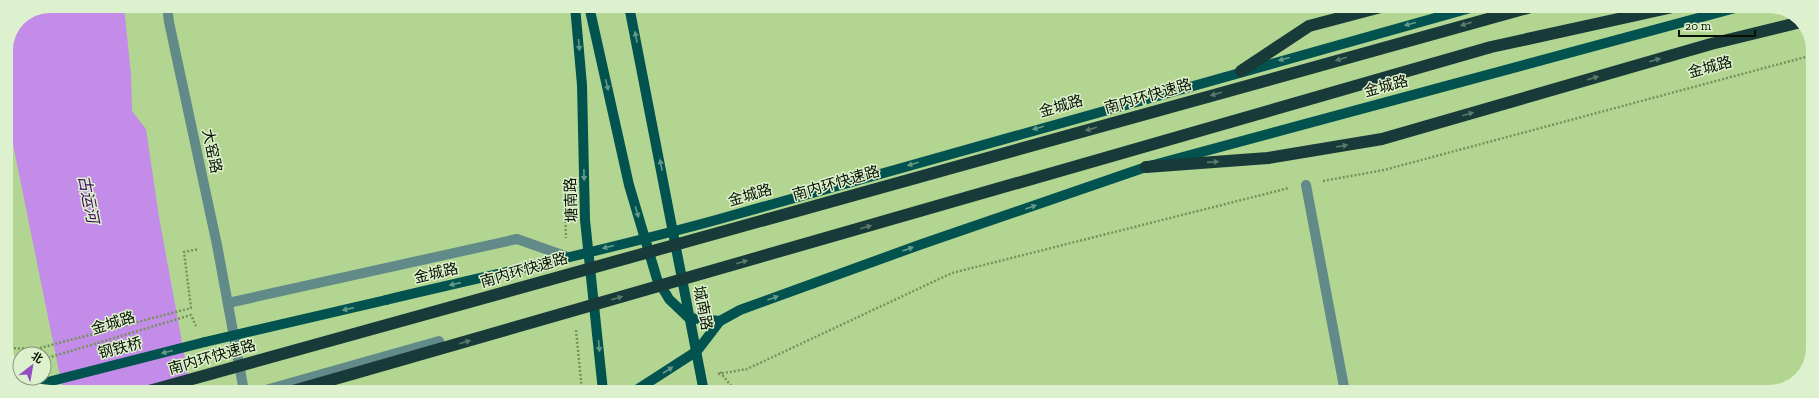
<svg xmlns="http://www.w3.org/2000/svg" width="1819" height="398" font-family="'Zilla Slab','Noto Sans SC',serif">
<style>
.water{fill:#c38ce8}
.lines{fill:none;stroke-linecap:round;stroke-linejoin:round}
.path{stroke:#76915e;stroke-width:2.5;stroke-dasharray:2 2;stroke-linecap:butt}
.minor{stroke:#628a88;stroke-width:10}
.major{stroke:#025350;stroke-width:10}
.highway{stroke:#183a39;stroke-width:12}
.major-bridge{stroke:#025350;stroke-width:10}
.highway-bridge{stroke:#183a39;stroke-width:12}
.oneway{fill:#659a89}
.oneway2{fill:#5d7a6d}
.labels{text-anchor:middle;stroke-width:3;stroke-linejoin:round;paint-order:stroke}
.street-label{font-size:15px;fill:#071200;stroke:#def1ce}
.water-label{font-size:16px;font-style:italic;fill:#42095e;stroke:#def1ce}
</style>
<rect width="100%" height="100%" fill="#b2d691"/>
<path class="water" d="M50,6H124L131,74L132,111L146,129L159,217L191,391H63L6,110V50L19,19Z"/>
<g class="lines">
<g class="path">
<path d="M1323,181L1384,170L1813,55"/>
<path d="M565,205L566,238"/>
<path d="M576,330L582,391"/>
<path d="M6,348L36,349V354"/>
<path d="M36,349L191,308L184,252L199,249"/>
<path d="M44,359L191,315L196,326"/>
<path d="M13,366L20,365"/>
<path d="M720,372L736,392"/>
<path d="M718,374L747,369L952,273L1289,188"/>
</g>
<g class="minor">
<path d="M167,6L169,22L217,245L244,391"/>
<path d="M1306,185L1345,392"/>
<path d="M228,303L517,239L568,257"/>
<path d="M262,391L439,341"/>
</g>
<g class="major">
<path d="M575,6L582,85L585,220L603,391"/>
<path d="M589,6L629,185L657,279L669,299L689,318L720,321"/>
<path d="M629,6L704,392"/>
<path d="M386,300C496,274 607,250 716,220C969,150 1221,76 1474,7"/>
<path d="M32,386L205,342"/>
<path d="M635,391L697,351L720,321L740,310L922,244L1146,167L1739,7"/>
</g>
<g class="highway">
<path d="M1241,71L1309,26L1381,7"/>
<path d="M1146,167L1268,158L1382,139L1711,44L1801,22"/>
</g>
<path class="major-bridge" d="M205,342L386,300"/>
<g class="highway-bridge">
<path d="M149,391L1531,7"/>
<path d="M293,391L1491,47L1673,7"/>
</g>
</g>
<defs><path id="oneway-solid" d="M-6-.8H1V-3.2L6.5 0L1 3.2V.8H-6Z"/></defs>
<g class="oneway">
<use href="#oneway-solid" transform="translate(1410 24) rotate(165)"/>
<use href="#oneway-solid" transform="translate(636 37) rotate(-101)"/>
<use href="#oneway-solid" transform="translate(579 45) rotate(85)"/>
<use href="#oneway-solid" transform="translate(1284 59) rotate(165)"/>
<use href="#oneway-solid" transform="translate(607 85) rotate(77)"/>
<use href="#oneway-solid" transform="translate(1038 128) rotate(164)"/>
<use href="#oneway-solid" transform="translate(913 164) rotate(164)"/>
<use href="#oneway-solid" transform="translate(661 165) rotate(-101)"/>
<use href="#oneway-solid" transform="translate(584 175) rotate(89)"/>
<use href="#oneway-solid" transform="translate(1031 207) rotate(-19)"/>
<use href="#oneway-solid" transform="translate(637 212) rotate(74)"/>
<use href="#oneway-solid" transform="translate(608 247) rotate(166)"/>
<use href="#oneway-solid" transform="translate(908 249) rotate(-20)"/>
<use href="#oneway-solid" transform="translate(455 284) rotate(167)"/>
<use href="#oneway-solid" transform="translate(773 298) rotate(-20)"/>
<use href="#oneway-solid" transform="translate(348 309) rotate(167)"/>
<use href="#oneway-solid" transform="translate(599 346) rotate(85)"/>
<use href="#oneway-solid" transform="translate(167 352) rotate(166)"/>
<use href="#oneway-solid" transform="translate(668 370) rotate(-33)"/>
</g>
<g class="oneway2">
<use href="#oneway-solid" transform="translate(1466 24) rotate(164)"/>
<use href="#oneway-solid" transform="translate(1341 59) rotate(164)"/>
<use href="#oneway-solid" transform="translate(1655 60) rotate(-16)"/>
<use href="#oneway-solid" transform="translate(1593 78) rotate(-16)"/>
<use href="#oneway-solid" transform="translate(1216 94) rotate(164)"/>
<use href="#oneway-solid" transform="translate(1468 114) rotate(-16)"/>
<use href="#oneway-solid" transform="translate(1091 129) rotate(164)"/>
<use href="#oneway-solid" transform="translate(1342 146) rotate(-10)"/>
<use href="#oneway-solid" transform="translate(1213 162) rotate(-4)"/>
<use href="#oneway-solid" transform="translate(866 227) rotate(-16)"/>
<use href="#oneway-solid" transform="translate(742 262) rotate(-16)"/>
<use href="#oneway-solid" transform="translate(617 298) rotate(-16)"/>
<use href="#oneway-solid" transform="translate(465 342) rotate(-16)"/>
</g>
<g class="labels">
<g class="street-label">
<text transform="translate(1710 67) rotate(-15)" y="5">金城路</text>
<text transform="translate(1386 86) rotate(-15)" y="5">金城路</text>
<text transform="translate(1148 96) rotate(-16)" y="5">南内环快速路</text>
<text transform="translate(1061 106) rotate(-16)" y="5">金城路</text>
<text transform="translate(212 151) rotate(78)" y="5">大窑路</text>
<text transform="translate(836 183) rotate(-16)" y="5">南内环快速路</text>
<text transform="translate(750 195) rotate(-16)" y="5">金城路</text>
<text transform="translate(571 200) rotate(-92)" y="5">塘南路</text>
<text transform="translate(524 270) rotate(-16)" y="5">南内环快速路</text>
<text transform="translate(436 273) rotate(-13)" y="5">金城路</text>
<text transform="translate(703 308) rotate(79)" y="5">城南路</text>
<text transform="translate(113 323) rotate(-17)" y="5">金城路</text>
<text transform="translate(120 348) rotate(-14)" y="5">钢铁桥</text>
<text transform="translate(212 357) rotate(-16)" y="5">南内环快速路</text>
</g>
<g class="water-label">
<text transform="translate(89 199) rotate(79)" y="6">古运河</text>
</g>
</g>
<path d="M0 0H1819V398H0ZM50 13H1769A37 37 0 0 1 1806 50V348A37 37 0 0 1 1769 385H50A37 37 0 0 1 13 348V50A37 37 0 0 1 50 13Z" fill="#def1ce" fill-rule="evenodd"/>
<g transform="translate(32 366) rotate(31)"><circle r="19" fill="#def1ce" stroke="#88987c"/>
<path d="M0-3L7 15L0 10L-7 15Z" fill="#954dc1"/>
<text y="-6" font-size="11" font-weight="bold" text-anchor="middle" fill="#071200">北</text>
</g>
<path d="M1679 30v6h76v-6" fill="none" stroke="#071200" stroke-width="2"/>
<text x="1685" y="30" font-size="12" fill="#071200" stroke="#def1ce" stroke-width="3" paint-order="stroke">20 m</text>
</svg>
